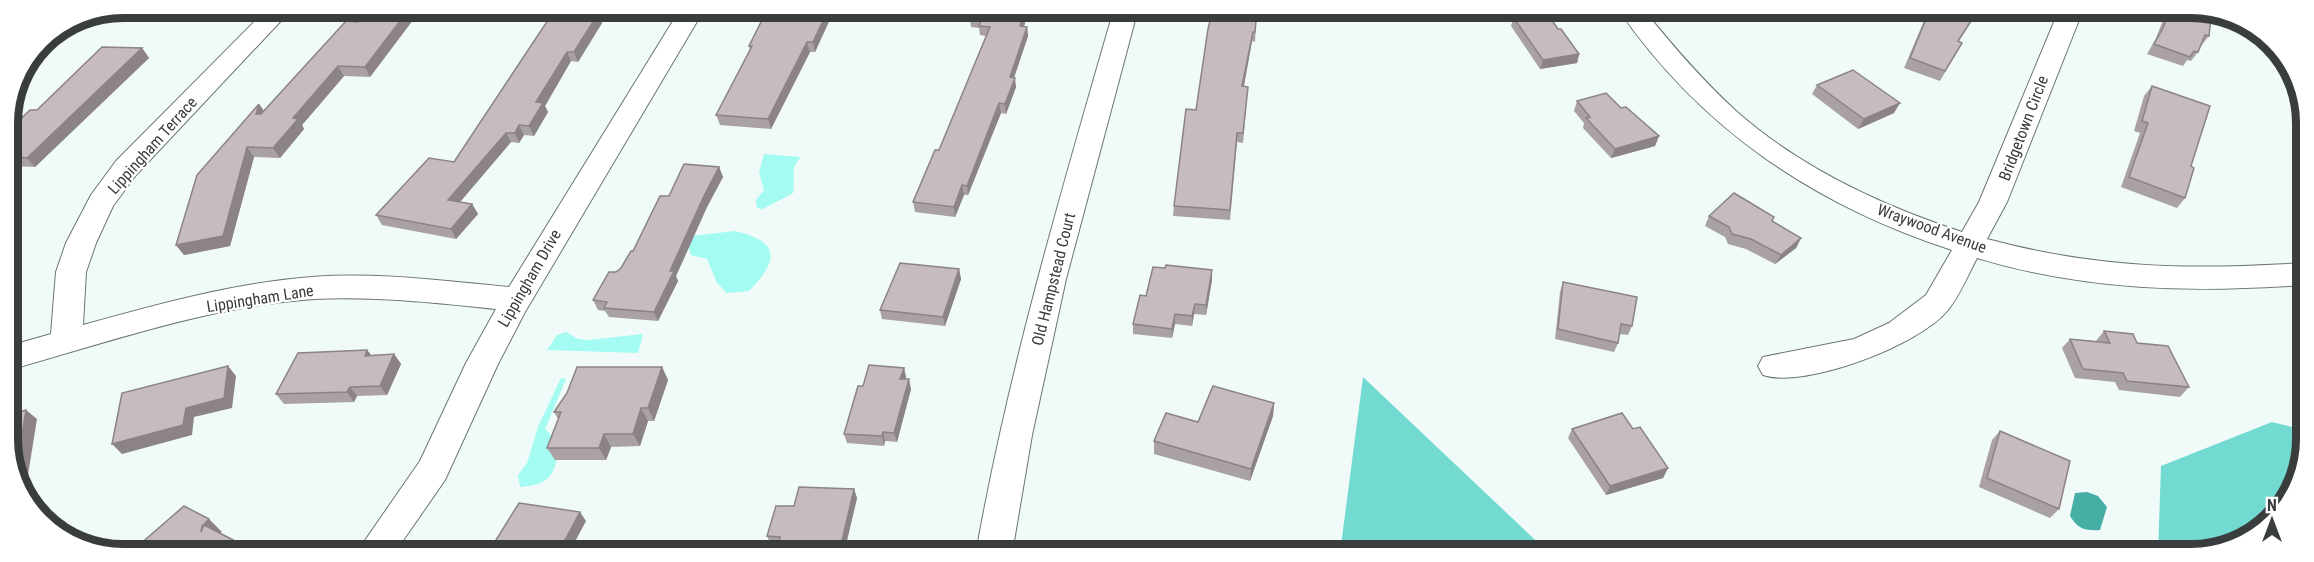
<svg xmlns="http://www.w3.org/2000/svg" width="2314" height="562" font-family="'Roboto Condensed',sans-serif">
<style>
.green{fill:#a4fbf2}
.forest{fill:#73dad1}
.water{fill:#45afa6}
.lines{fill:none;stroke-linecap:round;stroke-linejoin:round}
.street-casing{stroke:#6b7574;stroke-width:2}
.street{fill:#fff;fill-rule:evenodd}
.wall{fill:#aaa1a3}
.shaded-wall{fill:#8b8385}
.building{fill:#c6bbbe;stroke:#8b8385;stroke-width:1.5}
.labels{text-anchor:middle;stroke-width:4.5;stroke-linejoin:round;paint-order:stroke}
.street-label{font-size:16px;fill:#393d3d;stroke:#fff}
.rim{fill:none;stroke:#393d3d;stroke-width:8}
</style>
<rect width="100%" height="100%" fill="#effaf9"/>
<g class="green">
<path d="M764,154L801,157C789,169 796,178 793,193L763,209L757,208L756,200L764,190L759,173Z"/>
<path d="M735,231C781,242 779,260 749,291L727,293L717,283L707,259L691,255L687,243L691,236Z"/>
<path d="M566,332L578,339L589,340L643,334L638,353L547,350L557,335Z"/>
<path d="M561,378L566,379L545,429L551,435L564,436C552,468 559,484 520,487L518,475L527,463L538,427Z"/>
</g>
<g class="forest">
<path d="M1363,377L1550,554L1340,553Z"/>
<path d="M2272,422L2304,430V462L2267,526L2198,554H2158L2161,466Z"/>
</g>
<path class="water" d="M2087,492L2098,496L2107,507L2100,530C2085,531 2078,529 2070,516L2075,493Z"/>
<g class="lines">
<g class="street-casing">
<g id="street">
<path d="M268,8H293L136,175L113,206L96,243L86,272L83,325C158,304 234,283 312,277C377,272 444,281 509,287L681,8H705L525,312L498,364L445,480L395,552H357L420,461L466,363L496,309C436,303 375,296 314,299C210,306 108,342 9,370V346L51,334L56,272L66,243L91,195L116,161Z"/>
<path d="M1114,9H1138L1066,279L1032,435L1012,553H976C1009,368 1062,189 1114,9Z"/>
<path d="M1618,9H1643C1672,45 1702,80 1736,111C1799,167 1882,206 1962,232L1979,202L2059,10H2083L2007,202L1987,239C2099,269 2190,270 2304,263V285C2191,293 2087,291 1977,258C1968,275 1960,295 1948,310C1920,345 1805,389 1763,375L1758,366L1763,357L1854,339L1889,323L1926,295L1952,250C1814,205 1701,129 1618,9Z"/>
</g>
</g>
<use href="#street" class="street"/>
</g>
<g class="wall">
<path d="M368,8H422L370,77L344,76L302,125L304,129L280,158L254,157L230,246L184,255L176,245L259,104L264,111L358,22Z"/>
<path d="M1023,8L1021,14L1025,23L1024,26L1027,27L1028,36L1014,77L1016,87L1006,114L1001,113L968,195H964L955,217L915,212L913,202L939,150L986,36L980,35L979,28L971,27L970,18Z"/>
<path d="M1257,9L1255,42L1252,41L1244,86L1248,87L1243,143L1237,142L1230,220L1173,216L1174,206L1196,110Z"/>
<path d="M1506,9H1544L1558,29L1579,54L1577,63L1540,69L1511,26L1513,19Z"/>
<path d="M1929,9L1979,10L1959,41L1962,43L1940,81L1904,68Z"/>
<path d="M2167,10H2214L2211,17L2209,36L2201,46H2200L2198,52L2191,61L2187,60L2183,66L2147,54L2156,38Z"/>
<path d="M595,13L598,14L602,23L578,62L571,61L545,106L548,112L534,136L524,135L519,143L511,142L460,202L472,204L478,214L456,239L382,225L376,215L454,162Z"/>
<path d="M832,15L815,52H810L771,129L720,125L716,115L750,50L749,46Z"/>
<path d="M142,48L149,58L35,167L8,166V131Z"/>
<path d="M1817,85L1894,113L1858,129L1812,94Z"/>
<path d="M2152,86L2191,166L2185,198L2177,208L2121,187L2140,133L2134,131L2144,96Z"/>
<path d="M1577,101L1621,108L1659,136L1655,146L1611,158L1583,128L1584,123L1574,111Z"/>
<path d="M719,167L723,177L707,207L676,276L678,281L658,321L609,317L605,311L598,310L593,300L616,272L621,268L669,196Z"/>
<path d="M1709,216L1772,221L1801,238L1796,248L1775,264L1746,249L1728,244L1725,237L1705,226Z"/>
<path d="M959,269L961,279L945,326L882,319L880,310Z"/>
<path d="M1212,280L1206,315L1194,314L1192,326L1175,324L1172,338L1133,334V324L1146,296Z"/>
<path d="M1563,282L1632,326L1628,335L1619,334L1618,343L1614,352L1555,339L1560,292Z"/>
<path d="M2104,331L2137,343L2189,387L2180,397L2119,390L2115,382L2075,378L2062,348L2070,339L2096,341Z"/>
<path d="M367,350L371,355L394,354L401,364L387,395L357,396L354,402L284,404L276,394Z"/>
<path d="M662,367L668,380L654,421H648L640,446L611,447L606,460H555L547,448L558,419L554,412Z"/>
<path d="M904,368L906,377L905,379L911,389L897,442L885,441L884,446L847,443L844,434L863,386Z"/>
<path d="M1274,403L1273,416L1250,481L1154,454V441Z"/>
<path d="M1572,429H1633L1668,468L1663,478L1606,495L1568,438Z"/>
<path d="M2000,431L2059,509L2050,518L1979,487L1992,440Z"/>
<path d="M854,489L857,498L844,553H776L778,545H771L767,536L794,506Z"/>
</g>
<g class="shaded-wall">
<path d="M410,8H422L370,77L365,67Z"/>
<path d="M588,8H599L589,22L585,13Z"/>
<path d="M829,8H830L832,15L815,52L813,42Z"/>
<path d="M1019,8H1023L1018,23L1017,13Z"/>
<path d="M598,14L602,23L578,62L574,52Z"/>
<path d="M1024,14L1025,23L1021,36L1020,26Z"/>
<path d="M1027,27L1028,36L1012,84L1015,78L1016,87L1006,114L1005,104L1010,77Z"/>
<path d="M1253,32L1252,41L1242,96V86Z"/>
<path d="M807,42L810,52L771,129L768,119Z"/>
<path d="M142,48L149,58L35,167L27,158Z"/>
<path d="M567,52L571,61L545,106L548,112L534,136L529,126L536,102Z"/>
<path d="M1579,54L1577,63L1540,69L1543,60Z"/>
<path d="M338,66L344,76L302,125L304,129L280,158L273,148L293,118Z"/>
<path d="M999,103L1001,113L968,195L967,186Z"/>
<path d="M1900,103L1894,113L1858,129L1864,119Z"/>
<path d="M259,104L266,114H256Z"/>
<path d="M519,125L524,135L519,143L515,133Z"/>
<path d="M506,133L511,142L454,209L448,200Z"/>
<path d="M1659,136L1655,146L1611,158L1615,149Z"/>
<path d="M247,147L254,157L230,246L184,255L176,245Z"/>
<path d="M719,167L723,177L707,207L676,276L678,281L658,321L654,312L670,271L703,198Z"/>
<path d="M962,185L964,195L955,217L954,207Z"/>
<path d="M472,204L478,214L456,239L451,229Z"/>
<path d="M1801,238L1796,248L1775,264L1781,255Z"/>
<path d="M959,269L961,279L945,326L943,317Z"/>
<path d="M1212,270V280L1206,315V305Z"/>
<path d="M1195,304L1194,314L1192,326V316Z"/>
<path d="M1175,314V324L1172,338V329Z"/>
<path d="M367,350L374,359L365,356Z"/>
<path d="M394,354L401,364L387,395L380,386Z"/>
<path d="M228,366L236,376L232,408L194,417L192,435L122,454L112,444Z"/>
<path d="M662,367L668,380L654,421L648,408Z"/>
<path d="M904,368L906,377L903,388L900,379Z"/>
<path d="M909,379L911,389L897,442L894,433Z"/>
<path d="M350,387L357,396L354,402L347,392Z"/>
<path d="M1274,403L1273,416L1250,481L1251,469Z"/>
<path d="M641,408L648,421L640,446L633,434Z"/>
<path d="M26,410L37,419L27,481L21,483L15,472Z"/>
<path d="M883,432L885,441L884,446L882,436Z"/>
<path d="M604,434L611,447L606,460L599,448Z"/>
<path d="M1668,468L1663,478L1606,495L1610,486Z"/>
<path d="M854,489L857,498L844,553L841,545Z"/>
<path d="M580,512L586,521L569,553H558Z"/>
<path d="M209,519L222,532L214,538L201,532L202,526Z"/>
<path d="M243,545L250,552H235Z"/>
<path d="M834,545L837,553H832Z"/>
</g>
<g class="building">
<path d="M368,8H410L365,67L338,66L293,118L298,119L273,148L247,147L223,236L176,245L197,175L259,104L256,114H261L346,21L358,22Z"/>
<path d="M556,8H588L585,13L598,14L574,52H567L536,102L543,103L529,126L519,125L515,133H506L448,200L472,204L451,229L376,215L429,158L454,162Z"/>
<path d="M768,8H829L813,42H807L768,119L716,115L752,46H749Z"/>
<path d="M973,8H1019L1017,13L1024,14L1020,26L1027,27L1010,77L1015,78L1005,104L999,103L967,186L962,185L954,207L913,202L935,150H939L990,27L979,26L981,19L970,18Z"/>
<path d="M1213,9H1257L1255,32H1253L1242,86L1248,87L1243,133H1237L1230,210L1174,206L1186,109L1196,110L1208,29Z"/>
<path d="M1514,9H1544L1558,29H1561L1579,54L1543,60L1513,17L1519,16Z"/>
<path d="M1930,9L1978,10L1958,41L1962,43L1945,71L1910,58Z"/>
<path d="M2170,10L2215,11L2211,17L2209,36L2205,35L2198,52L2194,51L2190,57L2154,44L2163,28Z"/>
<path d="M102,47L142,48L27,158L8,156V131L30,110H37Z"/>
<path d="M1853,70L1900,103L1864,119L1817,85Z"/>
<path d="M2152,86L2210,106L2191,166L2194,168L2185,198L2129,177L2148,123L2142,121Z"/>
<path d="M1606,93L1621,108L1626,107L1659,136L1615,149L1586,118L1590,117L1577,101Z"/>
<path d="M684,164L719,167L703,198L670,271H674L654,312L604,308L607,302L593,300L609,272H616L621,268L631,251H633L660,196H669Z"/>
<path d="M1734,193L1774,217L1772,221L1801,238L1781,255L1751,239L1732,234L1729,227L1709,216Z"/>
<path d="M900,263L959,269L943,317L880,310Z"/>
<path d="M1166,265L1212,270L1206,305L1195,304L1192,316L1175,314L1172,329L1133,324L1140,295L1146,296L1153,267L1165,268Z"/>
<path d="M1563,282L1637,297L1632,326L1621,324L1618,343L1558,329Z"/>
<path d="M2104,331L2133,334L2137,343L2168,346L2189,387L2127,381L2123,373L2083,369L2070,339L2110,343Z"/>
<path d="M367,350L365,356L394,354L380,386L350,387L347,392L276,394L298,353Z"/>
<path d="M869,365L904,368L900,379H909L894,433L883,432L882,436L844,434L858,386H863Z"/>
<path d="M228,366L224,398L186,408L183,425L112,444L122,393Z"/>
<path d="M577,367H662L648,408H641L633,434H604L599,448H547L561,412H554L567,393Z"/>
<path d="M1213,386L1274,403L1251,469L1154,441L1166,413L1198,422Z"/>
<path d="M26,410L16,472H15L10,462V414Z"/>
<path d="M1622,413L1633,429L1640,427L1668,468L1610,486L1572,429Z"/>
<path d="M2000,431L2070,461L2059,509L1987,478Z"/>
<path d="M799,487L854,489L841,545H834L832,553H776L780,537L767,536L776,506H794Z"/>
<path d="M519,503L580,512L558,553H494L496,549L491,548Z"/>
<path d="M184,506L209,519L202,526L201,532L204,525L243,545L235,552H131Z"/>
<path d="M1873,551L1874,554H1805L1804,552Z"/>
</g>
<g class="labels">
<g class="street-label">
<text transform="translate(2023 128) rotate(-69)" y="6">Bridgetown Circle</text>
<text transform="translate(152 145) rotate(-48)" y="6">Lippingham Terrace</text>
<text transform="translate(1932 228) rotate(20)" y="6">Wraywood Avenue</text>
<text transform="translate(529 278) rotate(-60)" y="6">Lippingham Drive</text>
<text transform="translate(1053 279) rotate(-76)" y="6">Old Hampstead Court</text>
<text transform="translate(260 298) rotate(-9)" y="6">Lippingham Lane</text>
</g>
</g>
<path d="M0 0H2314V562H0ZM123 18H2191A105 105 0 0 1 2296 123V439A105 105 0 0 1 2191 544H123A105 105 0 0 1 18 439V123A105 105 0 0 1 123 18Z" fill="#fff" fill-rule="evenodd"/>
<path class="rim" d="M123 18H2191A105 105 0 0 1 2296 123V439A105 105 0 0 1 2191 544H123A105 105 0 0 1 18 439V123A105 105 0 0 1 123 18Z"/>
<g transform="translate(2272 520)" stroke="#ffffff" stroke-width="4.5" paint-order="stroke">
<path d="M0-4.5L10 22L0 15L-10 22Z" fill="#393d3d"/>
<text y="-9" font-size="16" font-weight="bold" text-anchor="middle" fill="#393d3d">N</text>
</g>
</svg>
